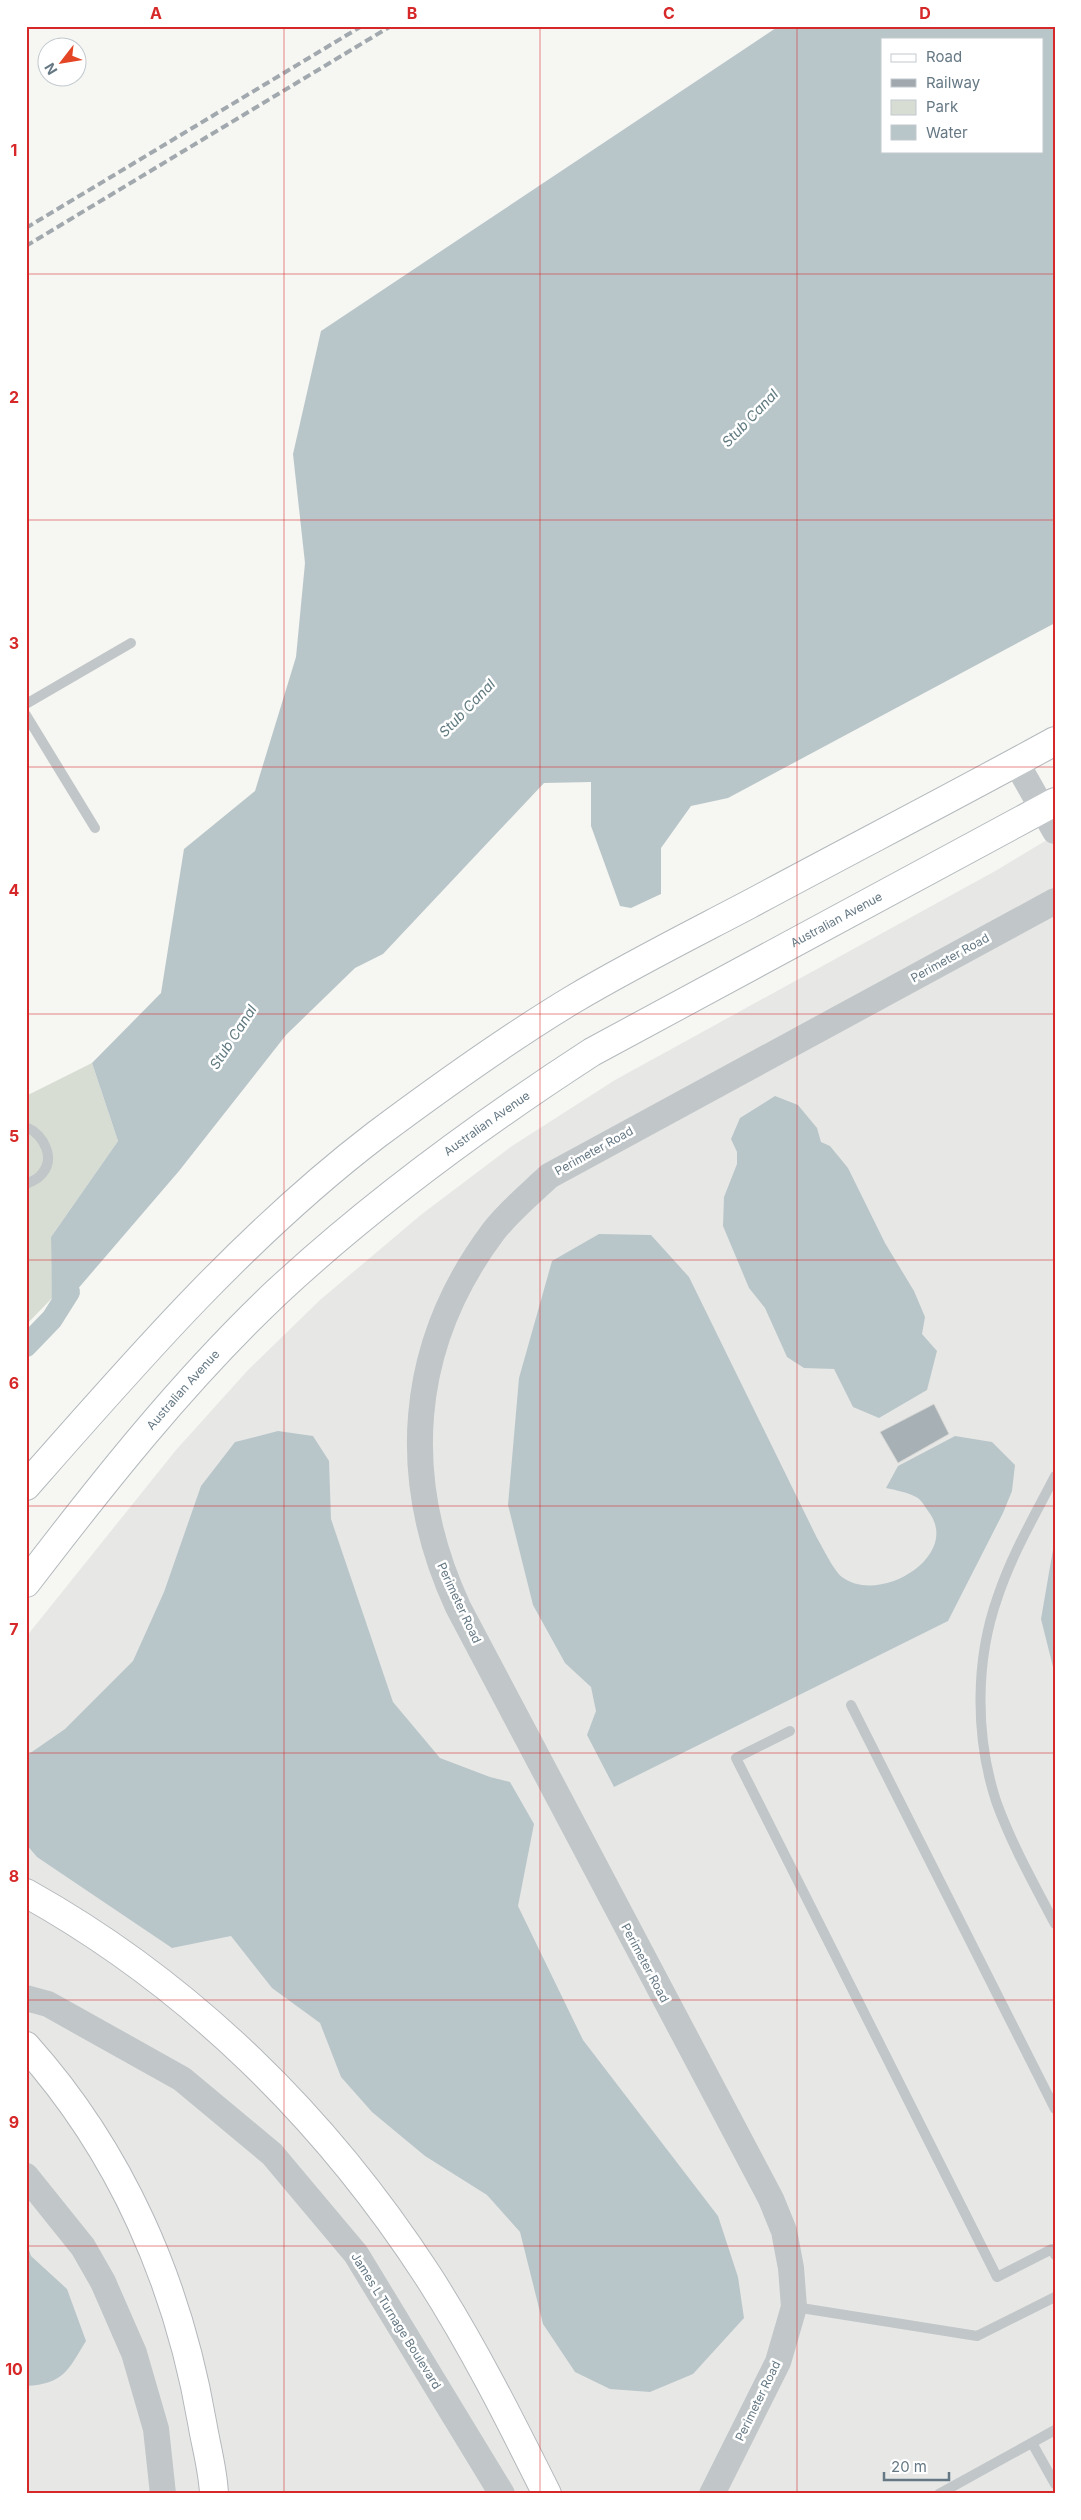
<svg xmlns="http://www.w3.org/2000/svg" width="1081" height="2520" font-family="Inter,sans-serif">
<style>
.built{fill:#e7e7e6}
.green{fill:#d7ddd3}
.water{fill:#b9c6c9;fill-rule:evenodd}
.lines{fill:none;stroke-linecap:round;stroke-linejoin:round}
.canal{stroke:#b9c6c9;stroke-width:22}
.building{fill:#a7b1b5;stroke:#d7d7d5}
.secondary-casing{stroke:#b3b9bd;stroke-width:30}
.motorway-casing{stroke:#b4b8bb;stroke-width:30}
.service{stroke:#c1c6c8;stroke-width:10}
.tertiary{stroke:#c1c6c8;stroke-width:26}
.secondary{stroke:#fff;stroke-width:28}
.motorway{stroke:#fff;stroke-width:28}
.rail{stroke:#a2a9ae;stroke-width:4;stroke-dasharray:8 4;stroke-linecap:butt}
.grid{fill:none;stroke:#d62828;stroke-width:1;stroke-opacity:0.55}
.labels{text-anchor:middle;stroke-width:5;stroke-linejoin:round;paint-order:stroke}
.street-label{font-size:12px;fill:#657884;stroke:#fff}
.water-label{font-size:14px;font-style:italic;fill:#607a80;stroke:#fff}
.neatline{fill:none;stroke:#d62828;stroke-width:2}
.grid-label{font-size:16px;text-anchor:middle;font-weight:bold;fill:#d62828}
</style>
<rect width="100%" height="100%" fill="#f6f6f2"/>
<path class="built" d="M1055,835V2494H26V1637L176,1450L248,1370L320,1300L422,1214L512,1146L615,1080L997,870Z"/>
<path class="green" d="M92,1063L118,1141L51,1237L52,1298L26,1325V1096Z"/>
<g class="water">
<path d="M779,26H1055V623L728,798L691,806L661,848V894L631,908L620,906L591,826V782L544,783L383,954L355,968L286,1035L179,1171L52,1319L51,1237L118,1141L92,1063L161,993L184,849L255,791L296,657L305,563L293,454L321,331ZM882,39H1042V151H882Z"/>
<path d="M775,1096L798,1105L817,1128L821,1142L830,1146L848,1168L885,1243L914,1291L925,1317L922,1334L937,1351L927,1390L879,1418L853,1407L834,1369L804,1368L787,1357L765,1308L749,1288L723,1226L724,1197L737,1164V1152L731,1139L740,1118Z"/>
<path d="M599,1234L651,1235L689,1277L817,1538C823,1548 834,1571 842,1577C880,1606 963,1555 928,1511C925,1507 921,1499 916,1497C907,1492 895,1490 886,1488L898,1466L955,1436L992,1442L1015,1465L1012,1491L1003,1513L948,1621L614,1787L587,1735L596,1711L591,1687L565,1663L533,1605L508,1505L519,1378L552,1261Z"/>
<path d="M278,1431L313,1436L329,1461L331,1519L393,1702L440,1758L490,1777L510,1782L534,1824L518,1906L583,2040L718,2216L738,2277L744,2318L693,2374L650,2392L610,2389L575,2372L543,2324L520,2232L487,2195L425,2156L372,2112L341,2077L320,2023L272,1988L231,1936L172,1948L37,1857L26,1844V1756L65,1729L133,1661L164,1592L201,1486L235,1442Z"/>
<path d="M1055,1538V1675L1041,1619Z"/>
<path d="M26,2241L31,2256L67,2289L86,2341C68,2370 64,2384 26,2386Z"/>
</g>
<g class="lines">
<path class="canal" d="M26,1346L52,1319L69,1292"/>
</g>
<path class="building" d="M934,1404L949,1434L898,1463L880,1432Z"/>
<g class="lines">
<g class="secondary-casing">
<g id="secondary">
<path d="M26,1486C135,1362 244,1236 376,1135C439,1088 504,1041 572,1000C629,966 689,936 748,905C850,850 953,797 1055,741"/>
<path id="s1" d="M26,1583C104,1481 184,1380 277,1292C374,1202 481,1124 592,1052L1055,802"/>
</g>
</g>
<g class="motorway-casing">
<g id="motorway">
<path d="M26,1893C191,1985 326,2119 428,2276C473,2346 510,2420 547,2494"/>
<path d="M26,2046C121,2152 178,2283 202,2422C206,2446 213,2470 214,2494"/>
</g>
</g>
<g class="service">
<path d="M26,704L131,643"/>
<path d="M26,715L95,828"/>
<path d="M26,1127C44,1135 57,1159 40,1176C37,1179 31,1182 26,1184"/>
<path d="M1055,1476C1035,1515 1012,1554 998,1596C975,1660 975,1736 996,1801C1011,1843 1034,1884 1055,1924"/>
<path d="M851,1705L1055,2109"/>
<path d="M790,1731L736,1758L997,2277L1052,2249L1055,2255"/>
<path d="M795,2307L977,2336L1055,2297"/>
<path d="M1032,2443L1055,2484"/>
<path d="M939,2494L1055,2430"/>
</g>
<g class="tertiary">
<path d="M1016,762L1055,831"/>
<path d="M26,1998L48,2004L182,2079L272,2154L356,2254L502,2494"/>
<path d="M26,2176L83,2247L103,2282L134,2353L156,2429L163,2494"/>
<path d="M712,2494L778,2362L794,2307L791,2268L784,2231L771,2199L458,1607C399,1479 407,1347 493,1232C509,1211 530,1194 549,1176L1055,901"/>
</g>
<use href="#secondary" class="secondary"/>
<use href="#motorway" class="motorway"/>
<g class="rail">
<path d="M26,228L362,26"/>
<path d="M26,246L391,26"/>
</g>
</g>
<path class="grid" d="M284,26V2494M540,26V2494M797,26V2494M26,274H1055M26,520H1055M26,767H1055M26,1014H1055M26,1260H1055M26,1506H1055M26,1753H1055M26,2000H1055M26,2246H1055"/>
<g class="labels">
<g class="street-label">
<text dy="4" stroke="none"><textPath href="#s1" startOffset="1059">Australian Avenue</textPath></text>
<text transform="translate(950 958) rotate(-29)" y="4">Perimeter Road</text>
<text dy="4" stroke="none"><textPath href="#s1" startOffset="654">Australian Avenue</textPath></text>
<text transform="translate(594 1151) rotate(-29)" y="4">Perimeter Road</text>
<text dy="4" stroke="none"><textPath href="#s1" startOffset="249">Australian Avenue</textPath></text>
<text transform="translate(459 1603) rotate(65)" y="4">Perimeter Road</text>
<text transform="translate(645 1963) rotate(62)" y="4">Perimeter Road</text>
<text transform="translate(396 2321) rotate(58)" y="4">James L Turnage Boulevard</text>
<text transform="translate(758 2401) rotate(-64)" y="4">Perimeter Road</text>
</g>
<g class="water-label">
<text transform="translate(750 418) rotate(-46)" y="5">Stub Canal</text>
<text transform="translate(467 708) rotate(-46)" y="5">Stub Canal</text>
<text transform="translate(233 1037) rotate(-57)" y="5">Stub Canal</text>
</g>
</g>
<rect width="1081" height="2520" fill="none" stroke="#ffffff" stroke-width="55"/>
<rect x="881" y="38" width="162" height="115" fill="#ffffff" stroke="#c1c9ce"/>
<rect x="891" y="54" width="25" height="8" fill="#ffffff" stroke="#c1c9ce"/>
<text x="926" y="62" font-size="15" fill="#657884">Road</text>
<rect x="891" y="79" width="25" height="8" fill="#a2a9ae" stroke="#c1c9ce"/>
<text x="926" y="88" font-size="15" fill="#657884">Railway</text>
<rect x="891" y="100" width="25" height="15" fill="#d7ddd3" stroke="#c1c9ce"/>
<text x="926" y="112" font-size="15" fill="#657884">Park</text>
<rect x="891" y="125" width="25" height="15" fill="#b9c6c9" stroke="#c1c9ce"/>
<text x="926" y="138" font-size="15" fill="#657884">Water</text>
<g transform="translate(62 62) rotate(239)"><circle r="24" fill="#ffffff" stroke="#c1c9ce"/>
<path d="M0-4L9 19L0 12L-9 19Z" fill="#e44525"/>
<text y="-8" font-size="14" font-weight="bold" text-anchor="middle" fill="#657884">N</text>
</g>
<path d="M884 2472v8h65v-8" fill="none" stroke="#657884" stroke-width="2.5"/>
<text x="891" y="2472" font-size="15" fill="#657884" stroke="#ffffff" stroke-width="4" paint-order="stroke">20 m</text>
<rect x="28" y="28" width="1026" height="2464" class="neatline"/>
<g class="grid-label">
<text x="156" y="19">A</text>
<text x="412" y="19">B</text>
<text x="669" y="19">C</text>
<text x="925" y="19">D</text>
<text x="14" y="156">1</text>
<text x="14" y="403">2</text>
<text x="14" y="649">3</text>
<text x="14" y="896">4</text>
<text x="14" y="1142">5</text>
<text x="14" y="1389">6</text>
<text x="14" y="1635">7</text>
<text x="14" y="1882">8</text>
<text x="14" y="2128">9</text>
<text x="14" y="2375">10</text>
</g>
</svg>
